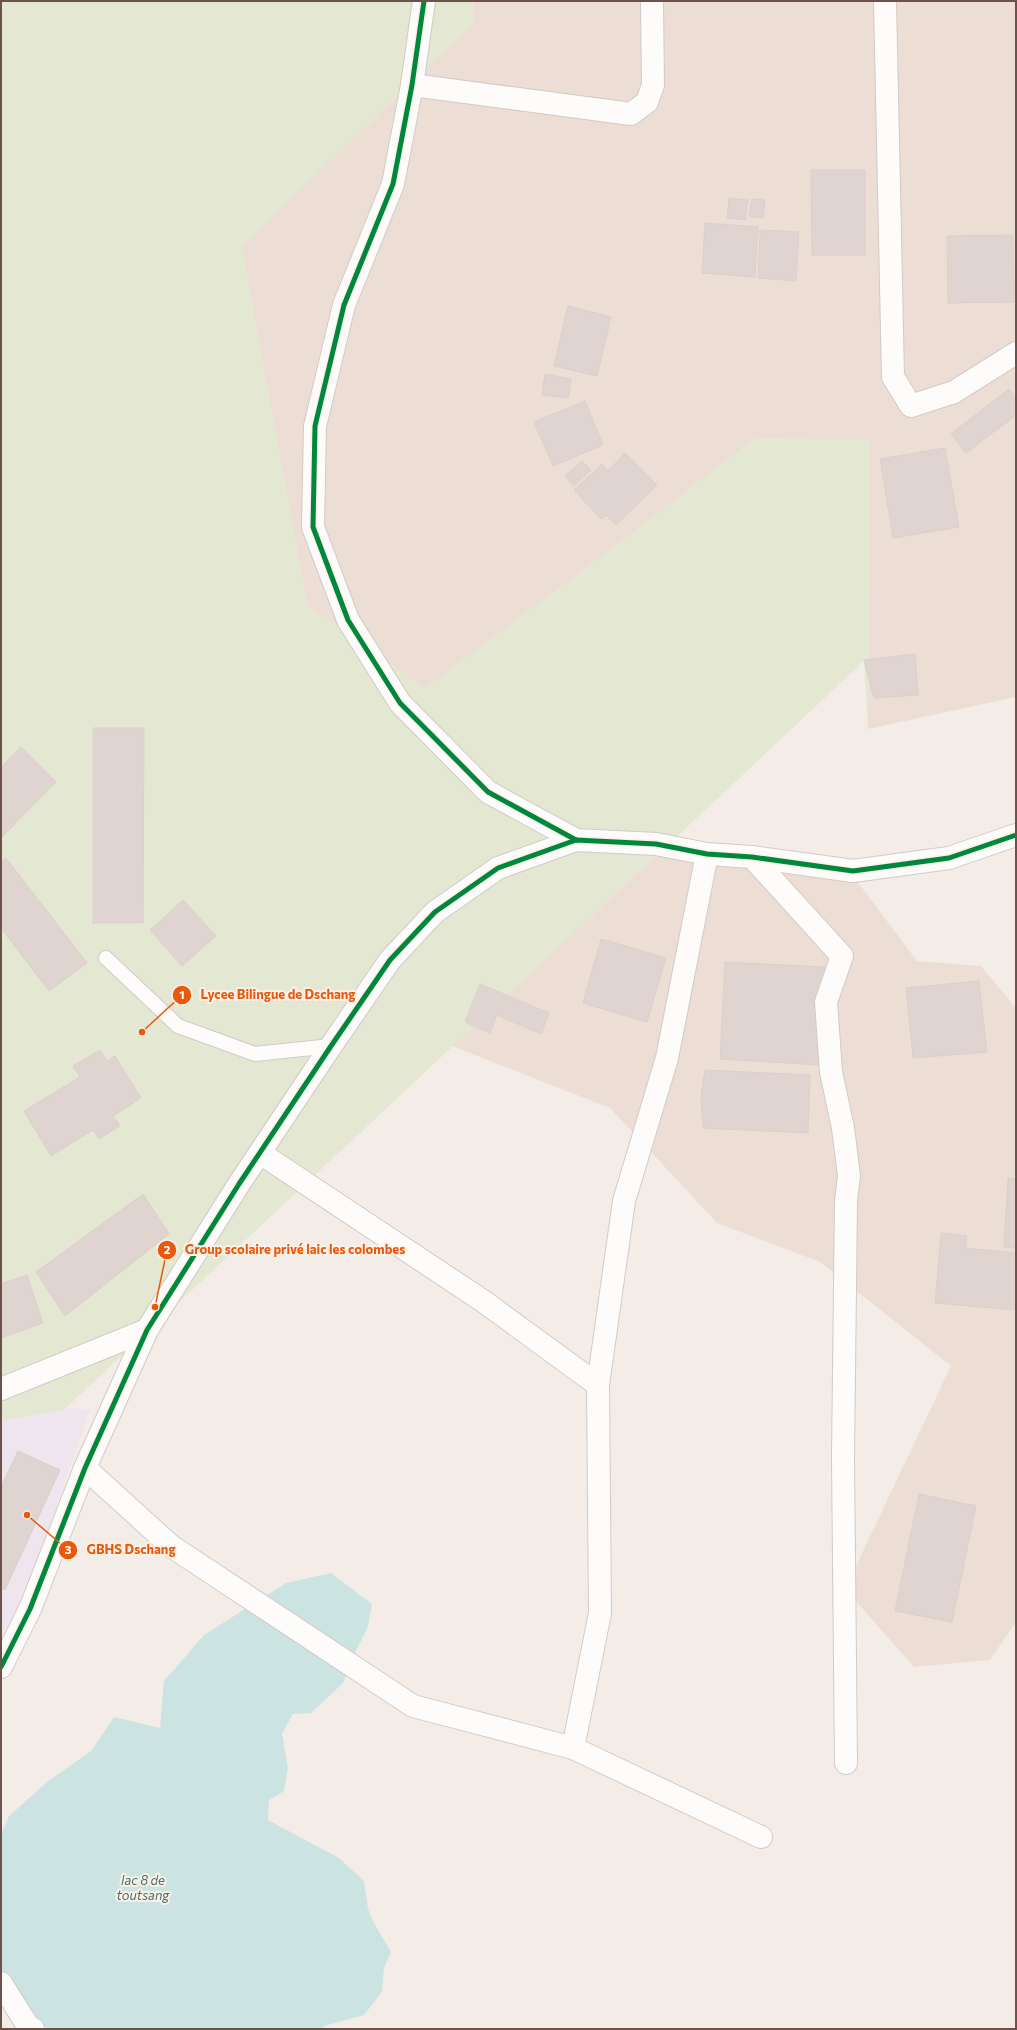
<svg xmlns="http://www.w3.org/2000/svg" width="1017" height="2030" font-family="Commissioner,sans-serif">
<style>
.residential{fill:#edded5}
.education{fill:#eee5ef}
.green{fill:#e4e8d3}
.water{fill:#cbe4e1}
.building{fill:#e0d4d0;stroke:#dccfca}
.lines{fill:none;stroke-linecap:round;stroke-linejoin:round}
.service-casing{stroke:#d2cac6;stroke-width:16}
.minor-casing{stroke:#d2cac6;stroke-width:24}
.tertiary-casing{stroke:#d2cac6;stroke-width:24}
.service{stroke:#fdfcfb;stroke-width:14}
.minor{stroke:#fdfcfb;stroke-width:22}
.tertiary{stroke:#fdfcfb;stroke-width:22}
.cycleway-casing{stroke:#fdf0e7;stroke-width:8}
.cycleway{stroke:#00873e;stroke-width:5}
.labels{text-anchor:middle;stroke-width:4;stroke-linejoin:round;paint-order:stroke}
.water-label{font-size:13px;font-style:italic;fill:#427272;stroke:#fdf0e7}
.leader{fill:none;stroke:#e8590c;stroke-width:1.5}
.callout-dot{fill:#e8590c;stroke:#fdf0e7;stroke-width:1.5}
.mark-label{font-size:12px;text-anchor:middle;font-weight:bold;fill:#fff}
.callout-label{font-size:13px;text-anchor:middle;font-weight:bold;fill:#e8590c;stroke:#fdf0e7;stroke-width:4;stroke-linejoin:round;paint-order:stroke}
</style>
<rect width="100%" height="100%" fill="#f4ede7"/>
<g class="residential">
<path d="M473,1H1016V697L868,729L869,441L756,438L595,562L425,689L307,605L241,246L474,22Z"/>
<path d="M671,842L848,869L917,961L981,966L1016,1008V1622L990,1660L914,1667L845,1589L951,1366L820,1262L717,1223L610,1108L452,1046Z"/>
</g>
<path class="education" d="M74,1408L90,1410L20,1610L1,1633V1421Z"/>
<path class="green" d="M1,1H473L474,22L242,246L307,605L425,689L595,562L756,438L869,440L868,729L864,661C598,911 331,1160 64,1410L1,1421Z"/>
<path class="water" d="M331,1573L372,1604L368,1627L353,1657L343,1683L311,1713L293,1714L282,1734L288,1768L284,1791L269,1800L268,1820L339,1858L364,1881L368,1909L374,1923L391,1952L384,1968L382,1992L364,2015L324,2026V2029H49L37,2024L1,1977V1835L9,1816L47,1782L91,1751L114,1717L160,1728L164,1681L204,1635L286,1583Z"/>
<g class="building">
<path d="M811,170H865V255H812Z"/>
<path d="M729,198L748,200L745,220L727,218Z"/>
<path d="M752,199L765,200L763,218L749,216Z"/>
<path d="M705,223L758,227L755,277L702,273Z"/>
<path d="M760,230L799,232L796,281L758,278Z"/>
<path d="M1013,235L1014,302L948,303L947,236Z"/>
<path d="M568,306L611,317L597,376L554,366Z"/>
<path d="M545,374L571,379L568,398L542,395Z"/>
<path d="M1009,389L1016,398V415L966,453L951,434Z"/>
<path d="M585,401L603,445L553,466L534,422Z"/>
<path d="M945,448L959,527L893,538L880,459Z"/>
<path d="M625,453L657,485L616,525L606,515L601,519L574,490L602,464L608,471Z"/>
<path d="M582,461L591,470L574,486L565,476Z"/>
<path d="M915,654L918,695L874,698L864,660Z"/>
<path d="M93,728H144L143,923H93Z"/>
<path d="M21,747L56,782L1,838V767Z"/>
<path d="M6,858L87,963L49,991L1,928V862Z"/>
<path d="M183,900L216,936L182,966L150,930Z"/>
<path d="M601,939L666,958L647,1022L583,1003Z"/>
<path d="M725,962L825,967L820,1065L720,1059Z"/>
<path d="M979,981L987,1052L913,1058L906,988Z"/>
<path d="M480,984L549,1013L541,1034L497,1015L490,1033L465,1022Z"/>
<path d="M100,1050L107,1061L115,1056L141,1098L113,1116L120,1126L99,1139L93,1130L51,1156L24,1111L80,1077L73,1066Z"/>
<path d="M705,1070L810,1075L808,1133L703,1128L701,1097Z"/>
<path d="M1008,1178L1016,1179V1248L1004,1247Z"/>
<path d="M143,1194L169,1234L65,1316L36,1272Z"/>
<path d="M941,1233L967,1236L965,1248L1016,1253V1310L935,1303Z"/>
<path d="M27,1275L43,1323L1,1338V1284Z"/>
<path d="M18,1451L60,1470L5,1590L1,1588V1487Z"/>
<path d="M919,1494L976,1506L952,1622L895,1611Z"/>
</g>
<g class="lines">
<g class="service-casing">
<path id="service" d="M106,958L178,1026L255,1054L331,1046"/>
</g>
<g class="minor-casing">
<g id="minor">
<path d="M424,1L412,85L393,184L344,305L315,426L313,527L348,620L400,703L488,792L576,840"/>
<path d="M885,1L893,377L911,406L954,392L1016,353"/>
<path d="M412,85L631,114L647,102L653,85L652,1"/>
<path d="M752,857L842,956L826,1002L831,1072L843,1128L849,1176L846,1201L843,1458L846,1763"/>
<path d="M260,1153L483,1301L598,1385"/>
<path d="M1,1389L147,1330"/>
<path d="M85,1468L171,1546L413,1706L573,1748L761,1837"/>
<path d="M573,1748L600,1613L598,1385L624,1201L667,1058L707,854"/>
</g>
</g>
<g class="tertiary-casing">
<g id="tertiary">
<path d="M1,1667L30,1609L85,1468L147,1330L239,1184L331,1046L390,960L435,912L498,868L576,840L656,844L707,854L752,857L853,871L949,858L1016,835"/>
<path d="M1,1983L28,2026L33,2029"/>
</g>
</g>
<use href="#service" class="service"/>
<use href="#minor" class="minor"/>
<use href="#tertiary" class="tertiary"/>
<g class="cycleway-casing">
<g id="cycleway">
<path d="M424,1L412,85L393,184L344,305L315,426L313,527L348,620L400,703L488,792L576,840"/>
<path d="M1,1667L30,1609L85,1468L147,1330L239,1184L331,1046L390,960L435,912L498,868L576,840L656,844L707,854L752,857L853,871L949,858L1016,835"/>
</g>
</g>
<use href="#cycleway" class="cycleway"/>
</g>
<g class="labels">
<g class="water-label">
<text x="143" y="1885">lac 8 de<tspan x="143" dy="15">toutsang</tspan></text>
</g>
</g>
<path class="leader" d="M142 1032L182 995M155 1307L167 1250M27 1515L68 1550"/>
<g class="callout-dot">
<circle cx="142" cy="1032" r="4"/>
<circle cx="155" cy="1307" r="4"/>
<circle cx="27" cy="1515" r="4"/>
<circle cx="182" cy="995" r="10"/>
<circle cx="167" cy="1250" r="10"/>
<circle cx="68" cy="1550" r="10"/>
</g>
<g class="mark-label">
<text x="182" y="999">1</text>
<text x="167" y="1254">2</text>
<text x="68" y="1554">3</text>
</g>
<g class="callout-label">
<text x="278" y="999">Lycee Bilingue de Dschang</text>
<text x="295" y="1254">Group scolaire privé laic les colombes</text>
<text x="131" y="1554">GBHS Dschang</text>
</g>
<rect width="1017" height="2030" fill="none" stroke="#6d524b" stroke-width="4"/>
</svg>
